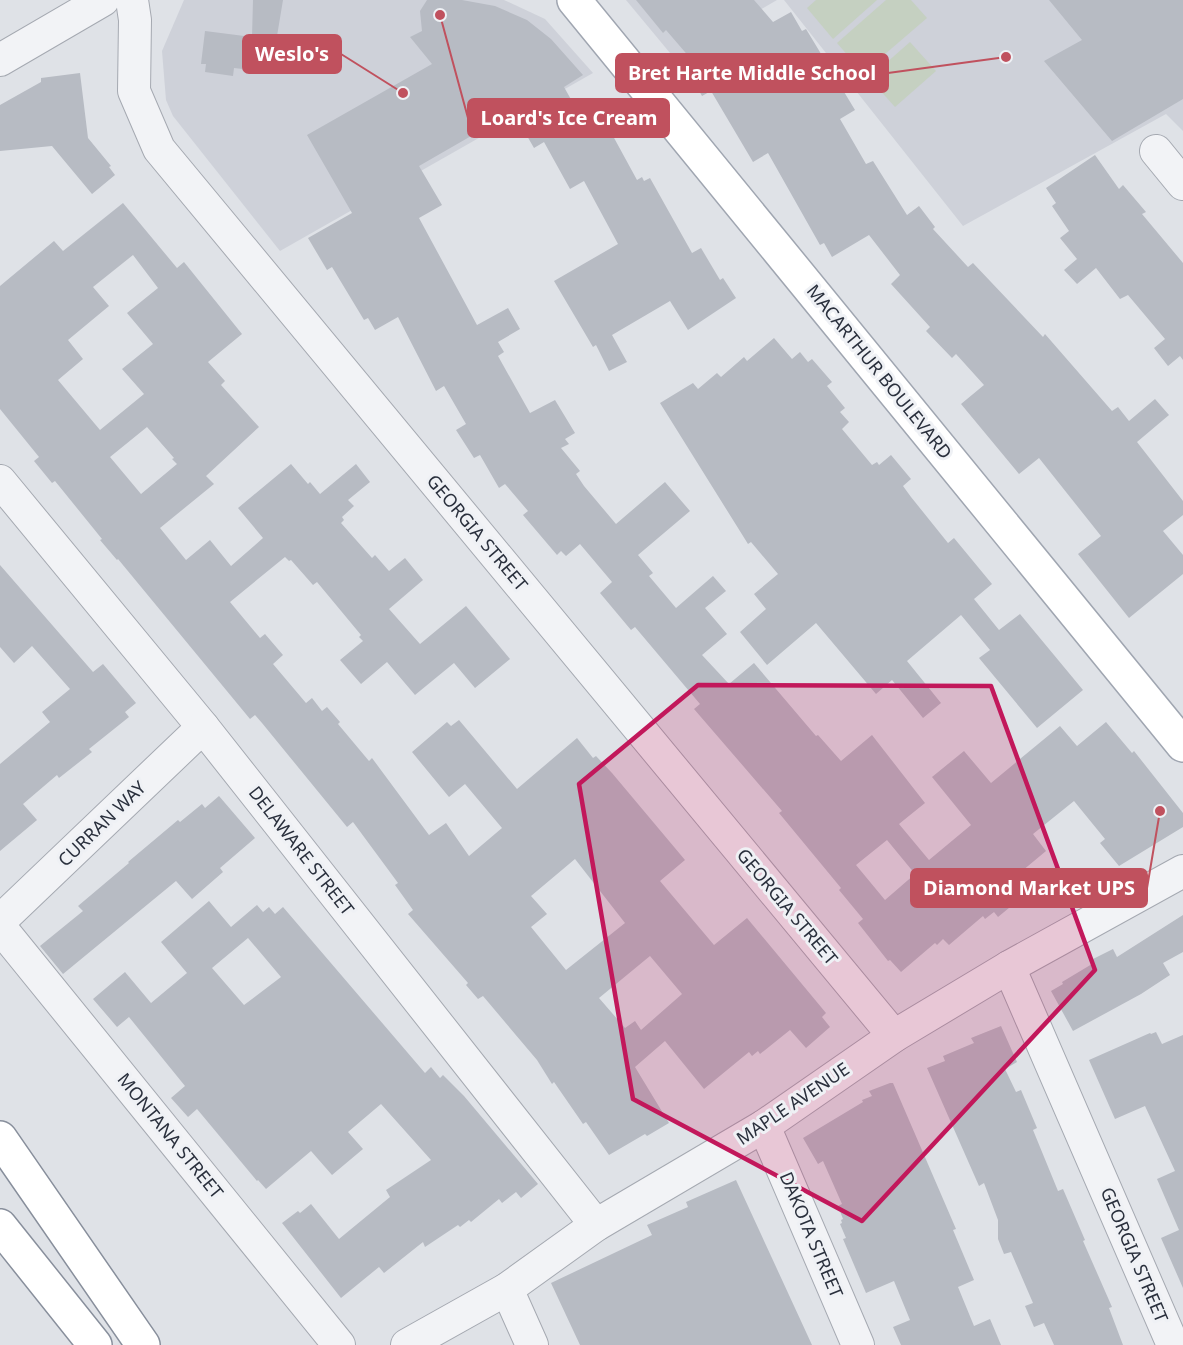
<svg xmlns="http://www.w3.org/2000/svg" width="1183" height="1345" font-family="'Noto Sans',sans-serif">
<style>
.built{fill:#ced1d9}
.green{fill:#c5d0c1}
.building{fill:#b7bbc3;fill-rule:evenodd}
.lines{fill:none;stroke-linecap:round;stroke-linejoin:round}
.minor-casing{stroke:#a5a9b1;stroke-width:34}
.major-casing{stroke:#a0a6b1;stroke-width:36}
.highway-casing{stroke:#888f9c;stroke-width:36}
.minor{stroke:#f2f3f6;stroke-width:32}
.major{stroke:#fff;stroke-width:33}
.highway{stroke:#fff;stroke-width:33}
.marked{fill:#c2185b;fill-opacity:0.2;stroke:#c2185b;stroke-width:4.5;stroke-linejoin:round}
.labels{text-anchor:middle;stroke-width:6;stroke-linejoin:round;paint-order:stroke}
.street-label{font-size:18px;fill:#2a303d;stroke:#eff1f5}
.leader{fill:none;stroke:#c0515e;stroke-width:2}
.callout-dot{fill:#c0515e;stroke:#eff1f5;stroke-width:2}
.callout{fill:#c0515e;stroke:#c0515e;stroke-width:2}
.callout-label{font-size:20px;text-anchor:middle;font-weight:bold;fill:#fff}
</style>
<rect width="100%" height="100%" fill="#dfe2e7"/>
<g class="built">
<path d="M184,0H504L545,19L593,73L280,251L173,116L166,100L162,51Z"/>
<path d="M626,0H777L675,59Z"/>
<path d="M784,0H1183V131L1166,114L963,226Z"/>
</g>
<g class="green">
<path d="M816,0H877L833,39L807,8Z"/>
<path d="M886,0H911L927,18L863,73L837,43Z"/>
<path d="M910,42L936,71L895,107L869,78Z"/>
</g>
<g class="building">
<path d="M253,0H283L271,72L234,68L233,76L205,72L206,64H201L205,31L252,37Z"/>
<path d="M427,0H462L495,6L527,20L551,39L583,75L564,87L586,126L596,120L601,128L607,125L637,180L642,177L644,181L650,178L692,253L701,248L720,280L723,278L736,298L688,330L670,301L612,335L627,362L609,371L596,345L593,347L554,281L618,244L584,181L570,189L544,142L534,148L515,115L487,131L485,128L419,166L442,205L419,218L477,325L508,308L520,329L498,342L504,352L498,356L530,413L555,400L575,433L565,439L569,444L561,448L580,471L576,474L584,486L616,524L665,482L690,511L638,555L653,573L649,576L676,608L713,576L726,591L705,608L727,634L702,655L729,684L754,663L816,736L818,735L841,761L872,735L925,803L899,824L929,860L971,825L932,777L964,751L991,783L1060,726L1077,746L1106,722L1132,753L1134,751L1183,813V827L1119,866L1100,843L1105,839L1074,801L1033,834L1046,851L1005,885L1007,886L1003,889L1015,903L998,917L994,912L985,919L983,916L949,945L943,939L937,945L935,943L901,972L890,960L888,961L858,923L863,919L839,890L841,888L779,813L782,811L694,709L700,704L635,627L631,630L600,593L612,582L580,544L566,556L561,551L557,555L523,515L528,511L505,484L499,488L480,455L474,458L456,430L466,424L444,386L436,391L398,317L375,330L368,318L364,320L332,267L327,270L308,238L352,213L307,135L432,64L410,37L422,31L420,11ZM887,840L915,874L885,900L856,865Z"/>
<path d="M636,0H754L773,22L791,12L802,31L806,29L855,110L840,119L866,164L873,161L907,215L919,206L935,227L933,229L968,267L973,263L1043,337L1045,334L1112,411L1118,407L1129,421L1155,399L1169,415L1137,442L1183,501V515L1163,531L1183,555V574L1129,618L1078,554L1101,536L1039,458L1019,474L961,404L984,385L956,354L952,358L926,331L930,327L891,284L900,275L869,235L832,257L824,243L820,245L768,153L753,162L711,91L702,96L688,71L697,66L666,30L663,33Z"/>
<path d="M1049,0H1183V99L1112,141L1044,61L1082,40Z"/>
<path d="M80,73L88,138L111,166L109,167L115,175L92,194L52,146L0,151V105L41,82V78Z"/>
<path d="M1095,155L1119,189L1123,185L1146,212L1142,214L1183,263V360L1180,356L1168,366L1154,348L1165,339L1128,295L1120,299L1096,268L1077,284L1064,270L1077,259L1060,238L1069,231L1052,206L1056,203L1046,188Z"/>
<path d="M123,203L177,268L184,262L242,334L208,362L225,381L221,385L259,427L206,476L214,484L160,528L186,560L210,540L231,566L263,538L238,508L291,464L308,484L310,482L320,494L356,464L370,482L348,500L354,506L342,517L344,520L341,523L372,558L375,555L389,571L405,558L423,580L389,609L420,644L466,606L510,659L475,688L454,663L415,695L387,662L361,684L340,660L363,641L359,637L361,635L317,582L313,585L291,560L289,561L285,557L230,602L260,638L265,634L283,655L273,664L306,703L312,698L322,711L327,707L340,722L338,724L369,761L372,758L429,835L446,823L469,856L502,828L465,784L449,797L412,752L447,722L451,726L459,720L517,789L577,738L593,758L596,756L612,773L685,860L660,881L714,945L747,918L826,1013L822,1017L830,1027L806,1048L790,1030L760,1054L758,1051L752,1056L749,1052L704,1089L665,1041L635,1067L669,1123L647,1136L645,1134L609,1155L586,1122L583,1124L554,1082L552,1084L537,1060L483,996L478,999L466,985L468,983L408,914L413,910L395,885L398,883L353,822L347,827L262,723L255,715L250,719L118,559L117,560L100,540L102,539L55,481L52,483L34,461L39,457L0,409V286L54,241L63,251ZM133,255L158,288L127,313L153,344L122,369L144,394L100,430L58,380L83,359L68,340L109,306L93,287ZM147,427L174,458L172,459L177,464L141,494L110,457ZM575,859L625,923L566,970L531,927L547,914L531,896ZM650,956L682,994L641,1030L635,1021L625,1028L599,998Z"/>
<path d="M774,338L792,359L800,352L808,362L812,359L832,382L827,386L845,408L840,412L849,422L842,429L872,465L877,462L879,465L891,455L911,479L903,486L911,497L948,543L954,538L992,584L974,599L999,630L1020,614L1083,690L1037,728L979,658L990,650L961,615L907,661L941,703L923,718L892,680L876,694L816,623L767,665L740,632L766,609L754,594L778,574L751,542L748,544L660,403L693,383L698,389L717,373L721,377L744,357L747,361Z"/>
<path d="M0,565L93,672L103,664L136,703L125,712L129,717L89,749L92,752L59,778L57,775L23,804L37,820L0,851V764L50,722L42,712L70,689L32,646L14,663L0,647Z"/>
<path d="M219,796L255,838L220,868L223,872L192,899L176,881L63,974L40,946L83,911L78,906L129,863L128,862L178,820L180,822L202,804L205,808Z"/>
<path d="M209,901L231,927L257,905L263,912L269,907L275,914L283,907L425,1073L431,1067L440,1078L443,1075L464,1096L538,1184L521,1198L516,1192L502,1203L499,1199L471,1222L469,1220L460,1227L458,1225L425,1247L423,1242L384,1273L379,1267L341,1298L282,1223L298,1211L300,1213L311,1204L339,1239L390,1197L386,1190L431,1160L381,1104L348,1132L363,1149L332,1175L311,1151L266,1189L258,1180L257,1181L197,1109L188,1117L171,1098L185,1086L129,1017L117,1027L93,999L125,972L151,1003L187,973L161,942ZM248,938L281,977L244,1005L212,968Z"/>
<path d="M1183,915V952L1163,963L1170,975L1141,994L1073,1031L1051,991L1063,984L1062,982L1092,964L1091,960L1113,949L1117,957Z"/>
<path d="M1001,1026L1017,1062L1005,1069L1016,1092L1021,1090L1037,1128L1033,1130L1058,1191L1063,1189L1085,1240L1083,1241L1112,1307L1109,1308L1123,1345H1054L1044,1323L1034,1327L1025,1306L1033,1303L1011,1252L1004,1254L998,1239V1220L984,1183L979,1186L927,1068L945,1061L943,1056L974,1043L971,1038Z"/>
<path d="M1156,1032L1162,1044L1183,1035V1288L1161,1238L1179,1230L1157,1179L1175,1171L1145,1106L1115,1119L1089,1060L1150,1033L1151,1034Z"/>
<path d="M890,1083H893L956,1229L953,1230L974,1280L958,1287L974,1326L990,1319L1001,1345H901L893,1327L910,1320L894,1281L866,1293L843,1239L846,1238L840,1224L842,1223L841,1220L843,1219L838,1206L842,1204L823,1161L818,1164L803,1138L863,1102L862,1100L872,1096L869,1091Z"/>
<path d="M736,1180L812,1345H580L551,1283L652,1235L647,1225L688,1207L686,1202Z"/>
</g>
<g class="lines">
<g class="minor-casing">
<g id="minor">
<path d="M132,0L135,20L134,91L159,149L894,1036"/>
<path d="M0,60L103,0"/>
<path d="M1156,151L1183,184"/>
<path d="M0,481L203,727L596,1225"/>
<path d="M0,921L203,727"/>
<path d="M0,927L339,1345"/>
<path d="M1009,967L1173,1345"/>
<path d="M764,1126L858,1345"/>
<path d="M507,1289L532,1345"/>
<path d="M407,1345L507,1289L596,1225L764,1126L894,1036L1009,967L1183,871"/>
</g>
</g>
<g class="major-casing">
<path id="major" d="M574,0L1183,745"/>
</g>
<g class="highway-casing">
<g id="highway">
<path d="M0,1138L143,1345"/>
<path d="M0,1226L95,1345"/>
</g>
</g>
<use href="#minor" class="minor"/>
<use href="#major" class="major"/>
<use href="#highway" class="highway"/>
</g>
<path class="marked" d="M698,685L991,686L1095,970L862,1221L633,1099L579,784Z"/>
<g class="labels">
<g class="street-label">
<text transform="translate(879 372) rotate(51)" y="6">MACARTHUR BOULEVARD</text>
<text transform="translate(477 533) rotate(50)" y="6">GEORGIA STREET</text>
<text transform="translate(102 824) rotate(-44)" y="6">CURRAN WAY</text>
<text transform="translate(301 851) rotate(52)" y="6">DELAWARE STREET</text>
<text transform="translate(787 907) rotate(50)" y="6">GEORGIA STREET</text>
<text transform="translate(793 1104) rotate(-34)" y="6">MAPLE AVENUE</text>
<text transform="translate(170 1136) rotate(51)" y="6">MONTANA STREET</text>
<text transform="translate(811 1235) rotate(67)" y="6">DAKOTA STREET</text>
<text transform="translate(1134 1255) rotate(67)" y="6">GEORGIA STREET</text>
</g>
</g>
<path class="leader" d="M403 93L341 54M1006 57L888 73M440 15L468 118M1160 811L1147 888"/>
<g class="callout-dot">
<circle cx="403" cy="93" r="6"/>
<circle cx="1006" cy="57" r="6"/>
<circle cx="440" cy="15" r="6"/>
<circle cx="1160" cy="811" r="6"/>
</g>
<g class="callout">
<rect x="243" y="35" width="98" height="38" rx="6"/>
<rect x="616" y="54" width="272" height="38" rx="6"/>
<rect x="468" y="99" width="201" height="38" rx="6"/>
<rect x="911" y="869" width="236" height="38" rx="6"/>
</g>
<g class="callout-label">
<text x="292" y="61">Weslo's</text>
<text x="752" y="80">Bret Harte Middle School</text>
<text x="569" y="125">Loard's Ice Cream</text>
<text x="1029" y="895">Diamond Market UPS</text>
</g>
</svg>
